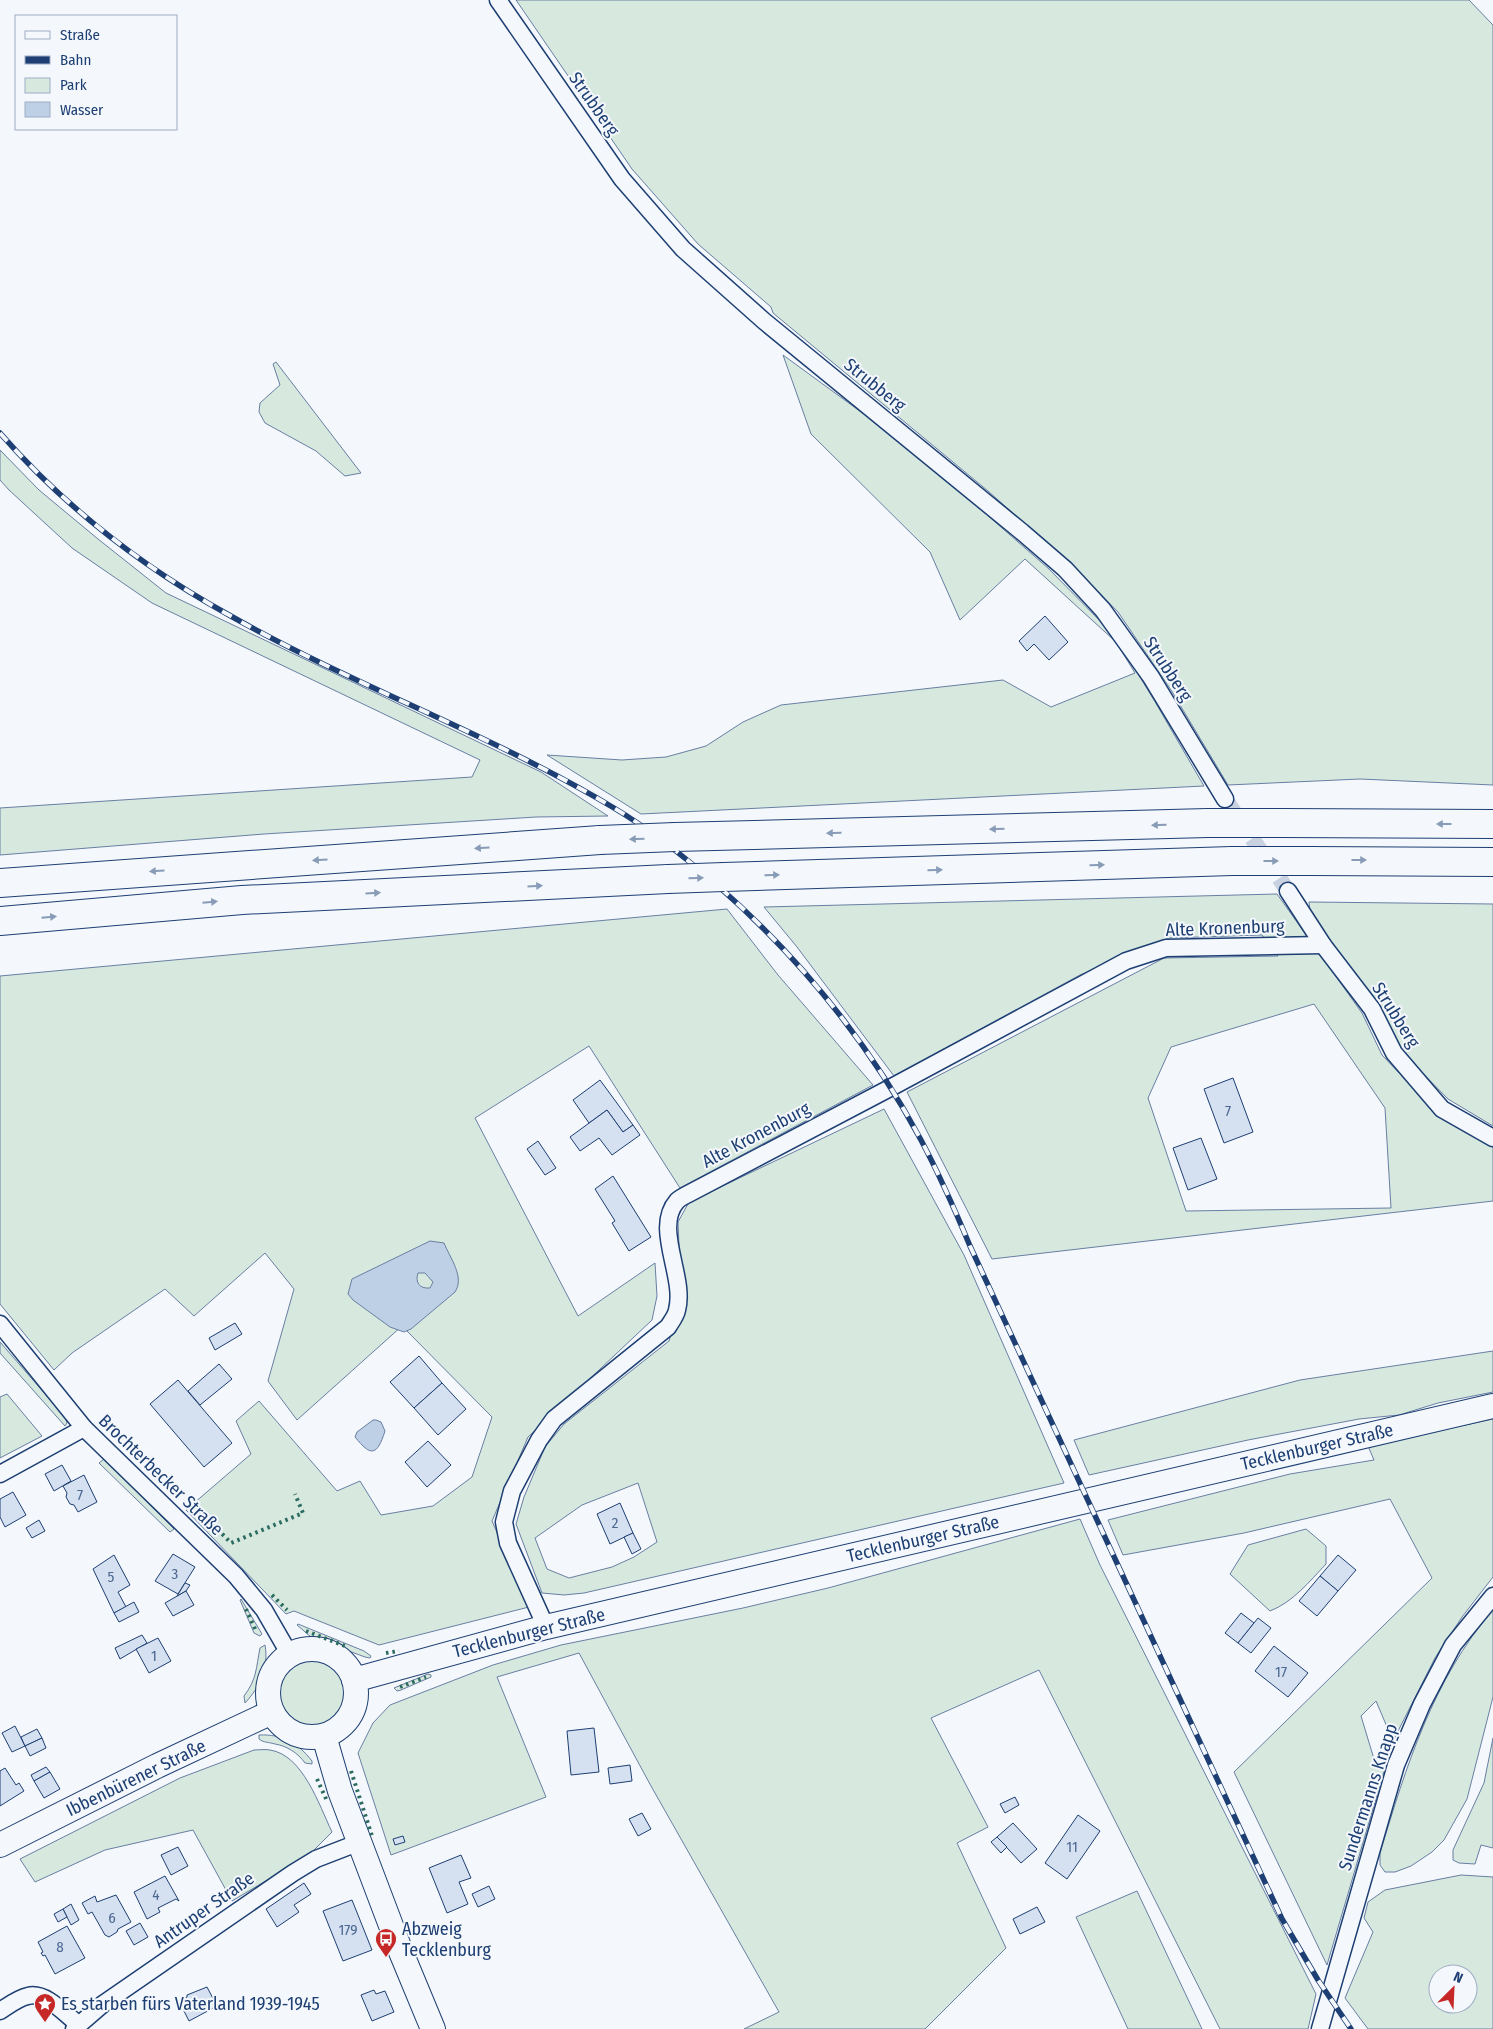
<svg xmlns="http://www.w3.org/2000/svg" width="1493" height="2029" font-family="'Fira Sans Condensed',sans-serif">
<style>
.green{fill:#d7e8df;stroke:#687fa3;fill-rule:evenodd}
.water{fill:#bed0e5;stroke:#687fa3;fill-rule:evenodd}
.building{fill:#d5e0f0;stroke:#1d3f73}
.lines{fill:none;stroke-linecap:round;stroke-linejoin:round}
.street-tunnel{stroke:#c9d2e0;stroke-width:16;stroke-dasharray:16 8;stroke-linecap:butt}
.street-casing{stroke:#1d3f73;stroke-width:19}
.secondary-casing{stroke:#1d3f73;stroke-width:26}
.highway-casing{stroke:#1d3f73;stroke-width:30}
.street{stroke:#f4f7fb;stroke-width:16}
.secondary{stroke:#f4f7fb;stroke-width:24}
.highway{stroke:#f4f7fb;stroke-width:28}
.rail-casing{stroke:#1d3f73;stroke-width:5.5}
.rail{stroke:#f4f7fb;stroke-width:4;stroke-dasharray:11;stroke-linecap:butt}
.highway-bridge-casing{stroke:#1d3f73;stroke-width:30;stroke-linecap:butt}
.highway-bridge{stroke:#f4f7fb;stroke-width:28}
.hedge{stroke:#2c6c60;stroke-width:4;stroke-dasharray:2.5 4;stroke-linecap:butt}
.oneway{fill:#889bb7}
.labels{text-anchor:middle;stroke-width:4;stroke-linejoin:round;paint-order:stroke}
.number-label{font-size:15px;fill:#4b6792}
.street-label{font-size:18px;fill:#1d3f73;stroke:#f4f7fb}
.poi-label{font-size:18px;fill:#1d3f73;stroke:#f4f7fb;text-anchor:start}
</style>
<rect width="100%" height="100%" fill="#f4f7fb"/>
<g class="green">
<path d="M516,0H1469L1493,25V785L1360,779L1228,785L1171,690L1118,612L1076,569L988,491L773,313L771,307L698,244L632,169Z"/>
<path d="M783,355L883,428L986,514L1049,569L1105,626L1119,643L1154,700L1204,786L641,814L547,755L622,760L666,757L706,746L743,722L781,705L1003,680L1051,707L1135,673L1116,642L1025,559L960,620L930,552L811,434Z"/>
<path d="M276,362L361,473L345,476L316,451L265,423L259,412L260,403L280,385L273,364Z"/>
<path d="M0,450L39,490L98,539L166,593L541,772L608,816L536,817L264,834L0,855V808L472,777L480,760L152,603L72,548L9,490L0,480Z"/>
<path d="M1277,894L1362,1013L1382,1055L1441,1117L1493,1146V1201L992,1259L907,1092L1164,958L1278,956L1262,935L1169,938L1080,975L894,1076L797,947L764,907ZM1314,1004L1385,1108L1391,1208L1186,1211L1148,1098L1171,1047Z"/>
<path d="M1309,902L1493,904V1126L1448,1099L1400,1050L1310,913Z"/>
<path d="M727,909L778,975L873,1085L680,1188L589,1046L475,1118L578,1316L655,1263L657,1296L652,1320L528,1437L492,1521L529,1607L379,1645L294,1611L286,1614L186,1510L251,1454L236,1421L259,1401L337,1491L360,1481L381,1515L433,1506L472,1477L492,1417L402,1326L297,1420L268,1381L294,1289L265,1253L194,1316L165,1289L72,1353L54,1370L0,1304V976Z"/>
<path d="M884,1109L964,1255L1064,1483L584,1593L564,1595L542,1593L516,1524L524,1497L545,1447L564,1424L669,1341L673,1328L668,1254L679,1246L678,1222L689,1202ZM638,1483L657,1542L634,1557L612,1567L569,1578L547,1569L535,1538L582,1505Z"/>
<path d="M0,1342L65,1417L67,1423L65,1426L0,1353Z"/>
<path d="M1493,1351V1392L1438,1403L1399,1415L1359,1419L1248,1440L1089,1475L1074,1440L1300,1380Z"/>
<path d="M7,1394L42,1436L0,1458V1397Z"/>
<path d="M1493,1419V1577L1462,1617L1435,1658L1393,1741L1376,1701L1361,1716L1374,1759L1385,1768L1327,1965L1234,1772L1432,1578L1390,1499L1244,1533L1123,1555L1108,1520L1290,1474L1374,1460L1368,1446Z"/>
<path d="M104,1459L174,1529L170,1532L99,1463Z"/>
<path d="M1080,1519L1100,1565L1316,1994L1308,2029H1220L1039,1670L931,1718L988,1827L957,1843L1006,1948L925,2029H744L779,2012L651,1786L579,1653L497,1677L546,1797L391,1855L358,1753L373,1723L390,1705L493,1665L561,1645L743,1608L828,1588Z"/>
<path d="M1306,1529L1326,1546V1564C1309,1582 1293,1602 1270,1611L1230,1574L1248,1545Z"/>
<path d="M241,1599L262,1634L260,1636L254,1633L240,1600Z"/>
<path d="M1493,1610V1697L1467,1799L1444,1840L1432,1852L1411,1866L1395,1872H1385L1380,1865V1853C1406,1767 1433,1679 1493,1610Z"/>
<path d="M298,1624L364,1651L371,1656L370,1658L365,1657L311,1637L297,1625Z"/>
<path d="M265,1645C269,1667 260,1687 245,1703L244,1696C257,1679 256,1668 260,1648Z"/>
<circle cx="312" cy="1694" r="34"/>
<path d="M428,1674L431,1675V1677L401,1690L397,1691L394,1688Z"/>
<path d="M259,1735C283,1734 298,1743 312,1761V1764L305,1763C298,1753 287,1746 275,1744C269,1742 264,1743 259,1739Z"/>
<path d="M1493,1738V1848L1481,1845L1475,1864L1459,1863L1453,1860V1850L1484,1783Z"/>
<path d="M254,1750C259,1750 265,1749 270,1750C303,1755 319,1805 332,1832L308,1856L232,1901L193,1830L105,1850L35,1882L20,1859L180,1778Z"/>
<path d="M1461,1875L1493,1877V2029H1368L1345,1998L1373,1932L1364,1918L1368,1902L1385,1890ZM1438,1974H1468V2004H1438Z"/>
<path d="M1137,1891L1202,2029H1128L1076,1917Z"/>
</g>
<g class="water">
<path d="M430,1241L444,1243C450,1258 465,1277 455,1292L411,1329L404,1332L390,1327L353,1300L348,1294L352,1279ZM418,1273H425L433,1282L430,1288C419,1289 415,1282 418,1273Z"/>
<path d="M373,1420H376L381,1422L385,1431C377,1456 371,1457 355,1437L357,1432Z"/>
</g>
<g class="building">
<path d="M1045,616L1068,642L1049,660L1034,644L1027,651L1019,641Z"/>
<path d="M1233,1078L1253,1132L1224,1143L1204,1089Z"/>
<path d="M600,1080L633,1125L623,1132L607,1110L589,1123L573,1100Z"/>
<path d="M607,1110L623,1132L633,1125L640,1135L612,1155L599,1138L580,1151L570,1137Z"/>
<path d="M1201,1138L1217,1179L1188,1190L1173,1148Z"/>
<path d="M538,1141L556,1168L545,1175L527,1149Z"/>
<path d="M613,1176L651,1237L629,1251L612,1223L615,1221L595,1189Z"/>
<path d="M235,1323L242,1334L215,1350L209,1338Z"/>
<path d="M419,1356L442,1383L414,1408L390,1382Z"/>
<path d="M219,1364L232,1379L200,1405L188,1391Z"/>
<path d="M178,1380L232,1443L204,1467L150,1404Z"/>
<path d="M442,1383L466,1409L438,1435L414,1408Z"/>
<path d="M428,1441L451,1465L427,1487L405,1462Z"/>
<path d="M62,1465L71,1481L54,1491L45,1474Z"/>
<path d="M84,1475L97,1502L78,1512L74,1505L70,1504L66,1497L67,1493L63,1486Z"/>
<path d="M13,1492L26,1515L5,1527L0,1517V1499Z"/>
<path d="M620,1503L633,1533L610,1544L597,1514Z"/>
<path d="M39,1520L45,1531L32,1538L26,1528Z"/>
<path d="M633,1533L641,1549L632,1554L624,1537Z"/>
<path d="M173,1554L195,1567L178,1594L155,1581Z"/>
<path d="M114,1555L130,1585L118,1592L126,1607L114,1613L93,1569Z"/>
<path d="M1338,1555L1356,1570L1338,1591L1320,1576Z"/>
<path d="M1320,1576L1338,1591L1317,1616L1299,1601Z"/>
<path d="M185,1583L190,1585L186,1591L177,1596Z"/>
<path d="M186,1591L194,1605L173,1616L165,1603Z"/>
<path d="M134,1602L139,1612L119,1622L114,1613Z"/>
<path d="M1241,1613L1254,1623L1238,1643L1225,1633Z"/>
<path d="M1258,1618L1271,1628L1251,1653L1238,1643Z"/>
<path d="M142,1635L147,1643L120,1659L115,1648Z"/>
<path d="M158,1638L171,1661L149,1673L136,1649Z"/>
<path d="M1274,1646L1308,1673L1288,1697L1255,1671Z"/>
<path d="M15,1726L25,1746L12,1752L2,1733Z"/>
<path d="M594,1728L599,1772L571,1775L567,1731Z"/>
<path d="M37,1729L42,1738L25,1746L21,1737Z"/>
<path d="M42,1738L46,1748L30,1756L25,1746Z"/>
<path d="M630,1765L632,1781L610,1784L608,1768Z"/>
<path d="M46,1767L50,1772L34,1781L31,1775Z"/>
<path d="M5,1768L16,1785L19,1783L24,1791L0,1806V1771Z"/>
<path d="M50,1772L60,1789L44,1798L34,1781Z"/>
<path d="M1015,1797L1019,1805L1005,1813L1000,1804Z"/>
<path d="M642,1813L651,1829L638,1836L629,1819Z"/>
<path d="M1078,1815L1100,1831L1067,1879L1045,1863Z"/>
<path d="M1013,1823L1037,1849L1021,1863L997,1837Z"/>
<path d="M403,1836L405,1842L395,1845L393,1839Z"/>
<path d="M997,1837L1007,1847L1001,1853L991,1842Z"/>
<path d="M178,1847L188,1866L171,1875L161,1855Z"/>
<path d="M461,1855L471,1878L459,1882L468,1904L447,1913L429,1868Z"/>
<path d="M165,1876L179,1901L176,1899L158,1908L160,1912L147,1919L134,1892Z"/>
<path d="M304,1883L311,1894L294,1905L299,1912L277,1927L266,1909Z"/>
<path d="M489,1886L495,1899L478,1907L472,1894Z"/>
<path d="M116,1895L131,1922L118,1929L117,1932L109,1937L105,1935L92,1912L88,1914L82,1903L95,1896L97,1902Z"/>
<path d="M352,1900L372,1950L343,1961L323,1911Z"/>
<path d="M71,1904L79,1920L71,1925L63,1909Z"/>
<path d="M1037,1907L1045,1922L1020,1934L1013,1919Z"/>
<path d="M63,1909L67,1917L58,1922L54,1914Z"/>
<path d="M140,1923L148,1937L134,1945L126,1931Z"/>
<path d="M67,1926L85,1958L55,1974L45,1955L43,1956L41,1953L43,1952L38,1942Z"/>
<path d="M207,1987L217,2006L189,2021L179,2001L187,1997V1995Z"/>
<path d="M374,1990L376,1994L385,1991L394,2012L372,2021L361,1995Z"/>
</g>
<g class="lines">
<path class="street-tunnel" d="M1225,799L1288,891"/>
<g class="street-casing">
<g id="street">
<path d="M498,0L622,179L683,249L764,321L1022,532L1065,569L1103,610L1151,677L1225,799"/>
<path d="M1288,891L1323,945L1372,1009L1394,1053L1442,1109L1493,1138"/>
<path d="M0,1324L84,1428L236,1576L264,1610L290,1655"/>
<path d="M0,1474L84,1428"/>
<path d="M546,1627L508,1543L504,1522L512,1491L539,1440L554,1419L668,1327C671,1322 676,1316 677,1310C686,1277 653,1228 677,1201C680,1198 686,1195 690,1193L890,1088L1126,961L1166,948L1323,945"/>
<path d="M0,2011C8,2006 18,1998 28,1996C45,1991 65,2014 78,2024"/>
<path d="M74,2029L103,2004L293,1873L316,1859L360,1842"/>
<path d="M1320,2029L1396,1765L1422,1704L1453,1645L1493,1596"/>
</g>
</g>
<g class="secondary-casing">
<g id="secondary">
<circle cx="312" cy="1693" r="44"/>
<path d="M354,1680L546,1627L1493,1406"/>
<path d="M324,1736L340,1791L401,1952L433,2029"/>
<path d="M0,1845L157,1766L272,1712"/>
</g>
</g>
<g class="highway-casing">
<g id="highway">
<path d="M1281,823L1493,824"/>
<path d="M675,837L1208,823"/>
<path d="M1310,861L1493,862"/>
<path d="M724,877L1232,861"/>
<path d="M0,883L600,840"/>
<path d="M0,921L242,900L668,879"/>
</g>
</g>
<use href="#street" class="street"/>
<use href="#secondary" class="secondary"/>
<use href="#highway" class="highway"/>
<g class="rail-casing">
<path id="rail" d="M0,433C64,506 144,568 229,615C354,686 491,734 614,808C651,830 686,858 718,886C800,958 869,1043 921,1140C939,1174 955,1210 970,1246L1282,1919L1318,1980L1351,2029"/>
</g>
<use href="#rail" class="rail"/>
<g class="highway-bridge-casing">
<g id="highway-bridge">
<path d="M1208,823H1281"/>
<path d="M600,840L675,837"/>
<path d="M1232,861H1310"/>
<path d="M668,879L724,877"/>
</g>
</g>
<use href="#highway-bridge" class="highway-bridge"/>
<g class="hedge">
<path d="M195,1506L231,1543L303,1513L295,1494"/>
<path d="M272,1595L287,1610"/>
<path d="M246,1609L256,1631"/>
<path d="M306,1631L345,1646"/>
<path d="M386,1653L399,1651"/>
<path d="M400,1687L426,1677"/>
<path d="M351,1771L372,1836"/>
<path d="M317,1779L327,1801"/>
</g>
</g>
<defs><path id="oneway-solid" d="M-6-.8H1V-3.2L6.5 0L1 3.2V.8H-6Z" transform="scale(1.25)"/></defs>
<g class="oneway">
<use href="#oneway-solid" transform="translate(1444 824) rotate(-180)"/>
<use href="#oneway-solid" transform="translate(1159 825) rotate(179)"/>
<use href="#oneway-solid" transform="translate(997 829) rotate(179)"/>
<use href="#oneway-solid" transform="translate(834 833) rotate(179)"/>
<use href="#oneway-solid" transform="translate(637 839) rotate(178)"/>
<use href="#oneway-solid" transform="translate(482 848) rotate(176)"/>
<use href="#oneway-solid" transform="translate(320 860) rotate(176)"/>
<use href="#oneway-solid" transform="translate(1359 860)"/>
<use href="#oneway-solid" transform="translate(1271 861)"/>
<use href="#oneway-solid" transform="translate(1097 865) rotate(-2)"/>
<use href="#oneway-solid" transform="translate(935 870) rotate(-2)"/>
<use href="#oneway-solid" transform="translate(157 871) rotate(176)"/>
<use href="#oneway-solid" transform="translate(772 875) rotate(-2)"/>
<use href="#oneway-solid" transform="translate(696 878) rotate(-2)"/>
<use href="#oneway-solid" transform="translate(535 886) rotate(-3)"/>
<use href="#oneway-solid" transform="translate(373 893) rotate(-3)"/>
<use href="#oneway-solid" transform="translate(210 902) rotate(-5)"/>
<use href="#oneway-solid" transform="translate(49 917) rotate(-5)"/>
</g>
<defs>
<g id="bus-pin" transform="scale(1.125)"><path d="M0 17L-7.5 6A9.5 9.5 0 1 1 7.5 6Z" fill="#c62828" stroke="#f4f7fb"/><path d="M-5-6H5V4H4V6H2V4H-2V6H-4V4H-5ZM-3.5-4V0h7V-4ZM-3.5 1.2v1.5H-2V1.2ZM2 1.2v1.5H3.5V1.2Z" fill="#fff"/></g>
<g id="sight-pin" transform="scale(1.125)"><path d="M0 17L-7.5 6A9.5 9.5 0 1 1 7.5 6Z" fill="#c62828" stroke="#f4f7fb"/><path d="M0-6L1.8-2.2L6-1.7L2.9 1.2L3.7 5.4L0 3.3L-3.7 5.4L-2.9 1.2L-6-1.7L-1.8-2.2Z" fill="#fff"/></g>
</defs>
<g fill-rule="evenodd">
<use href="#bus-pin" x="386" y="1939"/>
<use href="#sight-pin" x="45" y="2004"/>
</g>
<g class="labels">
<g class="number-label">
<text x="1228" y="1116">7</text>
<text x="80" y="1500">7</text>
<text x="615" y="1528">2</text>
<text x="175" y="1579">3</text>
<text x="111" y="1582">5</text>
<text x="154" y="1661">1</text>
<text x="1281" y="1677">17</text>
<text x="1072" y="1852">11</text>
<text x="156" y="1900">4</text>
<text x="112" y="1923">6</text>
<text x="348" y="1935">179</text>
<text x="60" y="1952">8</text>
</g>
<g class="street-label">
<text transform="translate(594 104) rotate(55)" y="6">Strubberg</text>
<text transform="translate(875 385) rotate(39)" y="6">Strubberg</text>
<text transform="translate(1168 669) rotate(57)" y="6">Strubberg</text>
<text transform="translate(1225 928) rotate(-2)" y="6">Alte Kronenburg</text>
<text transform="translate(1396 1015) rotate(58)" y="6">Strubberg</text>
<text transform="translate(756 1135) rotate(-28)" y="6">Alte Kronenburg</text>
<text transform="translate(1317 1447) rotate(-13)" y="6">Tecklenburger Straße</text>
<text transform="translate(161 1475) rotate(44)" y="6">Brochterbecker Straße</text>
<text transform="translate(923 1539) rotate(-13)" y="6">Tecklenburger Straße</text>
<text transform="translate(529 1633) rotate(-14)" y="6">Tecklenburger Straße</text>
<text transform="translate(136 1778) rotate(-26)" y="6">Ibbenbürener Straße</text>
<text transform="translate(1368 1797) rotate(-72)" y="6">Sundermanns Knapp</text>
<text transform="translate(204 1910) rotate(-35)" y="6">Antruper Straße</text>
</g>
<g class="poi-label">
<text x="402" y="1935">Abzweig<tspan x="402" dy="21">Tecklenburg</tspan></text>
<text x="61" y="2010">Es starben fürs Vaterland 1939-1945</text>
</g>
</g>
<rect x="15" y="15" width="162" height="115" fill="#f4f7fb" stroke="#9eadc5"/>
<rect x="25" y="31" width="25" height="8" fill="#f4f7fb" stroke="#9eadc5"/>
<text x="60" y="40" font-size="15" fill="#1d3f73">Straße</text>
<rect x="25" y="56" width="25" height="8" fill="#1d3f73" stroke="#9eadc5"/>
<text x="60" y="65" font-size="15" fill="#1d3f73">Bahn</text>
<rect x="25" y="78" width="25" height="15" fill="#d7e8df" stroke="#9eadc5"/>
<text x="60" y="90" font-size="15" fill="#1d3f73">Park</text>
<rect x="25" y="102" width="25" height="15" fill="#bed0e5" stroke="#9eadc5"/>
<text x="60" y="115" font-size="15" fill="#1d3f73">Wasser</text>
<g transform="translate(1453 1989) rotate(24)"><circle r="24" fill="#f4f7fb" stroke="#9eadc5"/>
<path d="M0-4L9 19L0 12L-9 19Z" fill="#c62828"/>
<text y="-8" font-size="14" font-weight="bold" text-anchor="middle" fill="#1d3f73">N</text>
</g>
</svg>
